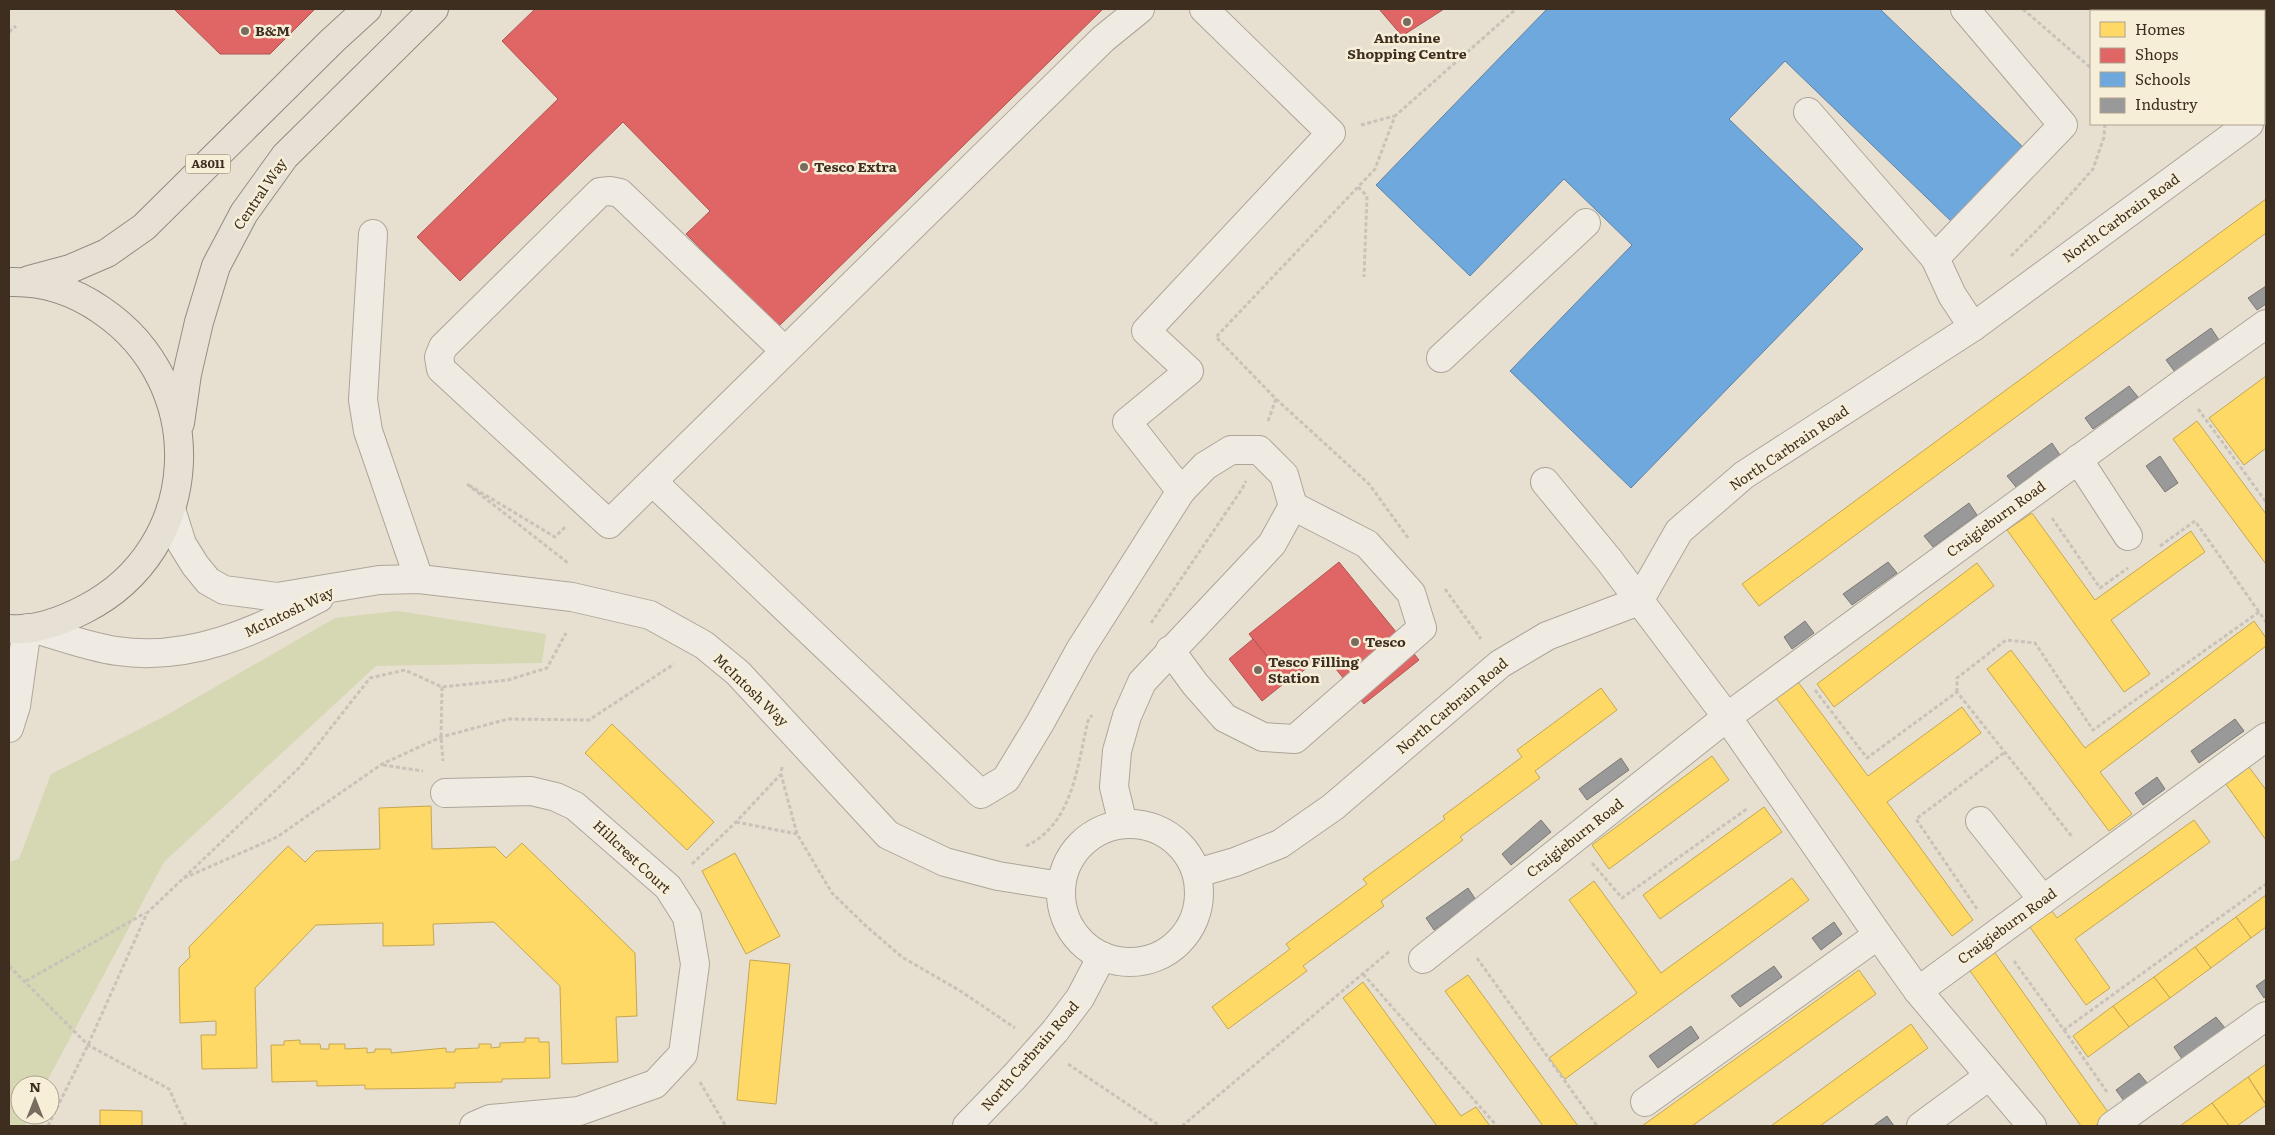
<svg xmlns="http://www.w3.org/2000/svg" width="2275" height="1135" font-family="Literata,serif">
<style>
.green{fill:#d6d7b3}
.homes{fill:#ffd966;stroke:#c5a651}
.shops{fill:#e06666;stroke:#af5551}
.schools{fill:#6fa8dc;stroke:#6083a4}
.industry{fill:#999;stroke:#7d7975}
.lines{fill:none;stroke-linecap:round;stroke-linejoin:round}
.minor-casing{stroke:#ada599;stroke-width:30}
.major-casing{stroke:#928b80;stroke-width:30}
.path{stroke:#c8c2b9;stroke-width:3;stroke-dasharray:4 2.5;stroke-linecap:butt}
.minor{stroke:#efebe3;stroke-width:28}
.major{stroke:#e6e1d4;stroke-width:28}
.minor-bridge-casing{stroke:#ada599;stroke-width:30;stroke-linecap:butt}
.minor-bridge{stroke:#efebe3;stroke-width:28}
.poi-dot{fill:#786c5e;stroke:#f7eed8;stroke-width:2}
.labels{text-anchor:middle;stroke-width:5;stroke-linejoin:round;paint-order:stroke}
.shield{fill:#f7eed8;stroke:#756857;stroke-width:1}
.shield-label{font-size:12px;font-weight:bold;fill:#3d2e20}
.poi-label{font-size:14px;font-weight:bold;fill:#3d2e20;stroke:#f7eed8;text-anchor:start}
.street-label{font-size:14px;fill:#3d2e20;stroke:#f7eed8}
</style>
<rect width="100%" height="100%" fill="#e7e0d1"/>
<path class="green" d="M398,611L546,634L542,663L376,666L164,862L45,1085H20V1115H30L25,1126H9V862L19,859L51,774L165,716L335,618Z"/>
<g class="homes">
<path d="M2266,199V233L1759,606L1742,584Z"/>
<path d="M2266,376V448L2244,465L2209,418Z"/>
<path d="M2197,421L2266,514V564L2173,439Z"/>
<path d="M2032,513L2095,600L2191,531L2205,552L2111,620L2150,674L2124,692L2007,530Z"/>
<path d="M1977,563L1994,586L1834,707L1817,684Z"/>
<path d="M2254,621L2266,638V646L2100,772L2132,814L2109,831L1987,669L2011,650L2085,748Z"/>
<path d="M1798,682L1868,776L1962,707L1981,733L1887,802L1973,920L1952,936L1776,698Z"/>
<path d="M1601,688L1617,710L1535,771L1540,778L1460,837L1463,840L1381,901L1384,906L1303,966L1307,971L1228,1029L1212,1007L1290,949L1286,944L1367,884L1363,879L1445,819L1443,816L1522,757L1517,750Z"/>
<path d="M612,724L714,822L687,850L585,753Z"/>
<path d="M1712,756L1729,780L1609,869L1592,845Z"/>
<path d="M2246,763L2266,790V840L2223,780Z"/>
<path d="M431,806L432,849L495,847L506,858L522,843L635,953L637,1016L616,1017L618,1062L562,1064L560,986L494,922L433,924L434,945L383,946V923L316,925L255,988L257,1068L202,1069L201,1035H216V1021L180,1023L179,968L190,957L189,947L288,846L305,862L316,851L380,849L379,808Z"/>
<path d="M1764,807L1782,832L1660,919L1643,895Z"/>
<path d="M2194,820L2210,842L2075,939L2110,988L2086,1005L2027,923L2049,907L2057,918Z"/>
<path d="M735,853L780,936L746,954L702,871Z"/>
<path d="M1792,878L1809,900L1565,1079L1549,1058L1637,993L1569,900L1594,881L1661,973Z"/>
<path d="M2266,895V927L2251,938L2236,917Z"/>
<path d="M2236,917L2251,938L2211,968L2195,947Z"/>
<path d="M2195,947L2211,968L2170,998L2154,977Z"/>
<path d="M1993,950L2110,1115L2095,1126H2081L1968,968Z"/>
<path d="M750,960L790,964L776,1104L737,1100Z"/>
<path d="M1859,970L1876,994L1692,1126H1642Z"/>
<path d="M1468,975L1578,1126H1543L1445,991Z"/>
<path d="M2154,977L2170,998L2129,1027L2113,1006Z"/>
<path d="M1363,982L1461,1116L1476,1107L1490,1126H1437L1343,998Z"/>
<path d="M2113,1006L2129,1027L2088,1057L2073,1036Z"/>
<path d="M1911,1024L1928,1048L1820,1126H1771Z"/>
<path d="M525,1038H539V1042H549L550,1078L502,1079V1082L455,1083V1088L365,1089V1085L317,1086V1081L272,1082L271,1045H284V1041L300,1040V1044H320L321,1049H329V1044H345V1049L367,1048V1053L375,1052V1049H391V1053L446,1048V1052H455V1049L479,1048V1044H491V1048L500,1047V1043L525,1042Z"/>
<path d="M2266,1064V1104L2248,1077Z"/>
<path d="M2248,1077L2266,1105L2237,1126H2229L2212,1103Z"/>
<path d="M2212,1103L2229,1126H2180Z"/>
<path d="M100,1110L142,1111V1126H100Z"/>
</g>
<g class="shops">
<path d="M174,9H315L270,54H220Z"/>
<path d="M535,9H1103L778,327L686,234L710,211L623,122L460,281L417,237L558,99L502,41Z"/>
<path d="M1379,9H1444L1402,36Z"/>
<path d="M1339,562L1419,660L1364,704L1324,654L1288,683L1249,634Z"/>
<path d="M1253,639L1287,681L1262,701L1229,659Z"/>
</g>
<path class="schools" d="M1547,9H1880L2026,150L1954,224L1785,61L1729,119L1863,249L1631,488L1510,371L1632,245L1564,179L1470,276L1376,185Z"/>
<g class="industry">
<path d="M2266,286V304L2257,310L2248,298Z"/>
<path d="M2211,328L2219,340L2175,372L2166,360Z"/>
<path d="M2129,386L2138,397L2093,429L2085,418Z"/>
<path d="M2052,443L2060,455L2016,487L2007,476Z"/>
<path d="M2160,456L2178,483L2165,492L2146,466Z"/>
<path d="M1969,503L1977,515L1933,547L1924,536Z"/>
<path d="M1888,562L1897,573L1852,605L1843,594Z"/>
<path d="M1805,621L1814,633L1792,649L1784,637Z"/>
<path d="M2235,719L2244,731L2199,763L2191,751Z"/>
<path d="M1621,758L1629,770L1587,800L1579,789Z"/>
<path d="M2157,777L2165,789L2143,805L2135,793Z"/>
<path d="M1541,820L1551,832L1511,865L1502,854Z"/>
<path d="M1468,888L1476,900L1434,930L1426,918Z"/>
<path d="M1834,922L1842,934L1821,950L1812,938Z"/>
<path d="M1774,966L1782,977L1740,1007L1731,996Z"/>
<path d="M2266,979V996L2264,998L2256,986Z"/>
<path d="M2216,1017L2225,1028L2182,1059L2174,1047Z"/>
<path d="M1691,1026L1699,1038L1658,1068L1649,1056Z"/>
<path d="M2139,1073L2148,1084L2124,1101L2116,1090Z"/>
<path d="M1887,1116L1894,1126H1873Z"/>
</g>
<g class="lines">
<g class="minor-casing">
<g id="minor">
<path d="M1808,112L1935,258L1952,295L1973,327"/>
<path d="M373,234L363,400L368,431L419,579"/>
<path d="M1935,258L2063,125L1965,9"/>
<path d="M785,351L620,193L610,191L600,192L443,347L439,357L441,369L609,524L1103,39L1140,9"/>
<path d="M1441,358L1586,223"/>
<path d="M2078,459L2128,536"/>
<path d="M653,482L981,794L1006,779L1040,723L1080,650L1181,491L1205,466L1231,450H1259L1284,475L1293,506L1272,544L1142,682L1127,716L1117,751L1114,787L1123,824"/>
<path d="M1545,482L1609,560L1727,717L1878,935L1918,991L2032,1126"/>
<path d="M1181,491L1127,422L1189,371L1146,331L1331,133L1204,9"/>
<path d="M171,509L182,544L195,565L208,581L224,590L277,597L379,580L419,579L572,597L650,615L704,645L738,673L888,835L945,862L998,876L1061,886"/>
<path d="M32,628C60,636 88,647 117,651C189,662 257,631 319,598"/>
<path d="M1170,650L1195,684L1225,718L1263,737L1295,739L1422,628L1411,593L1367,544L1293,506"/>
<path d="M9,728L16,706L27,628"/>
<path d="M445,793L531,791L556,797L575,806L668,887L687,917L695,964L683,1054L655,1084L579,1111L490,1119L474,1126"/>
<path d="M1980,821L2043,900"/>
<circle cx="1130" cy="893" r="69"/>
<path d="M1197,873L1235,862L1280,844L1333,807L1500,664L1547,636L1639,601L1679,531L1744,475L1973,327L2249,124"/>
<path d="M1423,959L1727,717L2180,385L2266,324"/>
<path d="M1918,991L2266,737"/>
<path d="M1055,1031L1080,998L1102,956"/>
<path d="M1645,1102L1878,935"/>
<path d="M967,1126L1014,1077"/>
<path d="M1921,1126L1989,1076"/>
<path d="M2112,1126L2266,1016"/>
</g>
</g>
<g class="major-casing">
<g id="major">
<path d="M29,280L70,269L107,253L144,227L332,41L367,9"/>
<path d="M9,282C42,281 74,291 101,310C211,384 204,548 85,609C62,621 34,631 9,629"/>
<path d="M180,423L187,374L199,322L216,266L244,213L285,156L434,9"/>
</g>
</g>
<g class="path">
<path d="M2023,9L2091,68"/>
<path d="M2180,9L2181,11"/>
<path d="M9,32L16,26"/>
<path d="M1361,125L1394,116"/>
<path d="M1358,187L1367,196L1364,277"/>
<path d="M2011,256L2053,214L2093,169L2104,137L2105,124"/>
<path d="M1276,399L1369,484L1409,539"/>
<path d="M2198,409L2266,502"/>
<path d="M1268,421L1276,399L1216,337L1375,169L1395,116L1516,9"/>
<path d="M2052,518L2100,588L2128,568"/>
<path d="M565,527L555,537L467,484L568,563"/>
<path d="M2160,546L2195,521L2259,612"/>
<path d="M1445,589L1481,639"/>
<path d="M1151,623L1242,489L1246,481"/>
<path d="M442,687L441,737L443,761"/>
<path d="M1815,690L1867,758L1957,692L2073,838"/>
<path d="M1957,692V678L2006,640L2035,643L2093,730L2259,612L2266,622"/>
<path d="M383,765L423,771"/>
<path d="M782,767L781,774L797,834L832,893L866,926L902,957L962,992L1015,1028"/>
<path d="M736,822L797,834"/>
<path d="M1026,846C1073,824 1077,766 1088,721L1092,715"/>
<path d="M1592,863L1622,898L1748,808"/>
<path d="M692,864L736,822L780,775"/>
<path d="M184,878L277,837L382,764L441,737L508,719L589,720L674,664"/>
<path d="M1977,909L1916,819L2005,752"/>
<path d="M1477,958L1597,1126"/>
<path d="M2014,961L2064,1030L2266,884"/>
<path d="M9,966L88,1045L169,1089L186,1126"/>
<path d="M1363,974L1497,1126"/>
<path d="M26,981L145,913"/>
<path d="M2064,1030L2107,1092"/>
<path d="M1068,1064L1160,1126"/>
<path d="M700,1082L725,1125L724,1126"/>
<path d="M48,1126L88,1045L147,913L300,767L370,678L405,670L442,687L508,680L547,668L566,633"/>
<path d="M1182,1126L1391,950"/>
</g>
<use href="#minor" class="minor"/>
<use href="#major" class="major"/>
<g class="minor-bridge-casing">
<path id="minor-bridge" d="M1014,1077L1055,1031"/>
</g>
<use href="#minor-bridge" class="minor-bridge"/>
</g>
<g class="poi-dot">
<circle cx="1407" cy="22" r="5"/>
<circle cx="245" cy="31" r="5"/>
<circle cx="804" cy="167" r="5"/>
<circle cx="1355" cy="642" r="5"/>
<circle cx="1258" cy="670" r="5"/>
</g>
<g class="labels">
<rect class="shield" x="185.5" y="154.5" width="45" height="19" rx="4"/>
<g class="shield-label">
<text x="208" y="168">A8011</text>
</g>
<g class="poi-label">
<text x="255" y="36">B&amp;M</text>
<text x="1407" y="43" text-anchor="middle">Antonine<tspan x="1407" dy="16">Shopping Centre</tspan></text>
<text x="814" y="172">Tesco Extra</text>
<text x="1365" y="647">Tesco</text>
<text x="1268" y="667">Tesco Filling<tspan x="1268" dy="16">Station</tspan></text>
</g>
<g class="street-label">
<text transform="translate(260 194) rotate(-56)" y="5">Central Way</text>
<text transform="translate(2121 218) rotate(-36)" y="5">North Carbrain Road</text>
<text transform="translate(1789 448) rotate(-34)" y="5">North Carbrain Road</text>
<text transform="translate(1996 519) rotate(-36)" y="5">Craigieburn Road</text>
<text transform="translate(289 612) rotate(-26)" y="5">McIntosh Way</text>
<text transform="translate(751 690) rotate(44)" y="5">McIntosh Way</text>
<text transform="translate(1452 706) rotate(-40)" y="5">North Carbrain Road</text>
<text transform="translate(1575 838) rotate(-38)" y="5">Craigieburn Road</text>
<text transform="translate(632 857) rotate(43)" y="5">Hillcrest Court</text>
<text transform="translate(2007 926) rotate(-36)" y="5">Craigieburn Road</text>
<text transform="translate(1030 1056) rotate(-49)" y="5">North Carbrain Road</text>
</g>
</g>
<rect width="2275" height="1135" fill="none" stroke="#3d2e20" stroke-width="20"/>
<rect x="2090" y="10" width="175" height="115" fill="#f7eed8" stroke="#ada18e"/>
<rect x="2100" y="22" width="25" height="15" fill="#ffd966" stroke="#ada18e"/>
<text x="2135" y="35" font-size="15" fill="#3d2e20">Homes</text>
<rect x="2100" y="48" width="25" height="15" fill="#e06666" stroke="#ada18e"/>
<text x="2135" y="60" font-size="15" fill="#3d2e20">Shops</text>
<rect x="2100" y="72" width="25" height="15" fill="#6fa8dc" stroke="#ada18e"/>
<text x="2135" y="85" font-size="15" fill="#3d2e20">Schools</text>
<rect x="2100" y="98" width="25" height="15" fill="#999999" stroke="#ada18e"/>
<text x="2135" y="110" font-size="15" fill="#3d2e20">Industry</text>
<g transform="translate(35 1100)"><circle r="24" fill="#f7eed8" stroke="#ada18e"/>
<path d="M0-4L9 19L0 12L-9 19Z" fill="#786c5e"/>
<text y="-8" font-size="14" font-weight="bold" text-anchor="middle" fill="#3d2e20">N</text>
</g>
</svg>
